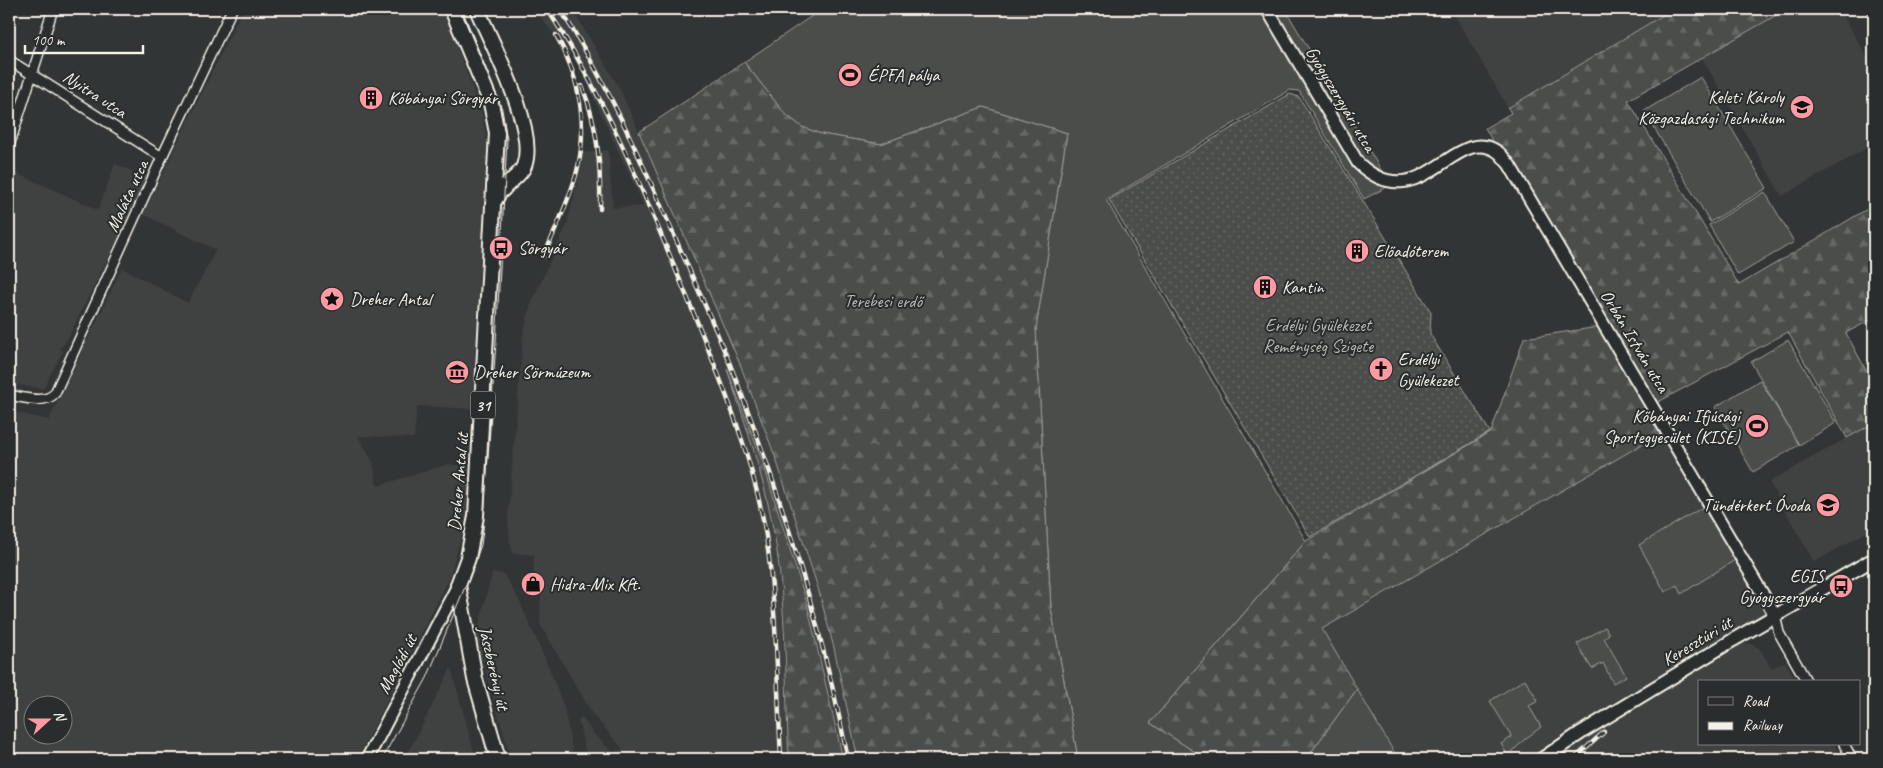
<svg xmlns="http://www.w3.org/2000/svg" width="1883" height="768" font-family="Caveat,sans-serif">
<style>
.built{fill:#404242;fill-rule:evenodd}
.grass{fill:#4b4d4c;stroke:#a09f9a}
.forest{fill:url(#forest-firs);stroke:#a09f9a}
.garden{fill:url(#garden-dots);stroke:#a09f9a}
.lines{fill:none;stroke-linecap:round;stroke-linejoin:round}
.minor-casing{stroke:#f4f1e8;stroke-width:12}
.tertiary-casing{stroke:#f4f1e8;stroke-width:15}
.secondary-casing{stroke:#f4f1e8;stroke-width:16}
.primary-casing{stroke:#f4f1e8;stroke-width:18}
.minor{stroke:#2a2d2e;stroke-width:9}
.tertiary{stroke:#2a2d2e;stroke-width:11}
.secondary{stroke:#2a2d2e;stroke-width:12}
.primary{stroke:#2a2d2e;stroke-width:14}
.tram{stroke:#f4f1e8;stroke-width:1}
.rail-casing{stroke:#f4f1e8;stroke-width:4.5}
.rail{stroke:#2a2d2e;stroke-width:2.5;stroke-dasharray:8;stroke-linecap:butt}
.labels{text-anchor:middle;stroke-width:4;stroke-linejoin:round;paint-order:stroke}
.shield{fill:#2a2d2e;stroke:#b7b6b0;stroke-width:1}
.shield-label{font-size:16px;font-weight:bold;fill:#f4f1e8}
.poi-label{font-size:18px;fill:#f4f1e8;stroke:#2a2d2e;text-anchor:start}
.street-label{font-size:18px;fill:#f4f1e8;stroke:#2a2d2e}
.park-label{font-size:18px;fill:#b9b8b1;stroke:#2a2d2e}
</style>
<defs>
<pattern id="forest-firs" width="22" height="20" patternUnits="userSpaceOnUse" patternTransform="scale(1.25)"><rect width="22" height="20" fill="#4b4d4c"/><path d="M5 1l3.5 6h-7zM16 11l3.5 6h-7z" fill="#666766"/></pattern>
<pattern id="garden-dots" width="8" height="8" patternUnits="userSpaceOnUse" patternTransform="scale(1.25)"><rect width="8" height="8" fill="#4b4d4c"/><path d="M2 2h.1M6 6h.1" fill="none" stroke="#666766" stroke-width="1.8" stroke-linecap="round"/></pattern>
</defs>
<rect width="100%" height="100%" fill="#323535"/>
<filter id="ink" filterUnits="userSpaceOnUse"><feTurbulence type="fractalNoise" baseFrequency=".02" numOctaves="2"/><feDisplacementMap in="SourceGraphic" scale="10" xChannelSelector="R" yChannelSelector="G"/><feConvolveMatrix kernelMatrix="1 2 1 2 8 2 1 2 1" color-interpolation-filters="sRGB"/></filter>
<g filter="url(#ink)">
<g class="built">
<path d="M243,9H443L482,114L487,142L472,409L417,406L414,438L358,436L373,462L377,486L449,464L469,467L467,505L461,538L448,581L357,759H9V411L49,420L122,268L188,303L216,250L143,214ZM32,706H62V736H32Z"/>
<path d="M535,9H571L578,19L619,87L709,289L740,364L776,459L818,588L834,648L858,759H843L807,604L763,463L733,385L759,464L774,533L782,607L789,759H587L578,719L582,718L595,735L612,752L623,749L593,715L540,624L541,593L533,592L534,555L513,553L510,542L508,515L523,336L531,304L567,224L577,185L582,153L608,150L613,208L644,206L582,73L566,44L550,30Z"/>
<path d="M1451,9H1673L1508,108Z"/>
<path d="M1787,9H1839L1874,69V144L1782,196L1702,58Z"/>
<path d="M115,164L146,177L126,222L67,340L59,349L63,351L43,389L9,383L10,170L98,210Z"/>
<path d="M1874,423V528L1814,562L1769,482Z"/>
<path d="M1660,434L1767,614L1737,631L1746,644H1751L1760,649L1771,668L1785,662L1797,682H1699V744H1834L1842,759H1398L1322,629Z"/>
<path d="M492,573L503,574L518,598L550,670L564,708L574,759H511L476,638Z"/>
<path d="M451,668L476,759H405Z"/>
</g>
<g class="grass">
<path d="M822,9H1285L1384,175L1406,177L1364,199L1299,91L1290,90L1106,200L1306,541L1150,723L1206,759H1078L1051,608L1036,328L1067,133L983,107L881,144L821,134L802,127L785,114L744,62Z"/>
<path d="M1701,77L1767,188L1710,222L1644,111Z"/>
<path d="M1765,192L1794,242L1738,275L1709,225Z"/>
<path d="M1788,340L1836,423L1799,445L1751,362Z"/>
<path d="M1760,380L1799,445L1753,472L1715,407Z"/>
<path d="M1703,507L1735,560L1681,594L1677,585L1665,592L1639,545Z"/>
<path d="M1605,627L1609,634L1604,638L1626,676L1613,683L1603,663L1592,669L1577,644Z"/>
<path d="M1525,679L1538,701L1529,706L1541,727L1525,739L1508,756L1501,744L1512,737L1490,701Z"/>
<path d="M1357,689L1398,759H1306Z"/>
</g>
<g class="forest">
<path d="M1673,9H1787L1628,100L1739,285L1874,205V318L1846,333L1874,385V423L1847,438L1788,332L1647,408L1660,434L1322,629L1357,689L1306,759H1206L1150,723L1306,541L1491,432L1524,338L1599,327L1485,128L1511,113L1508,108Z"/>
<path d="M744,62L785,114L802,127L821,134L881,144L983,107L1067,133L1036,328L1051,608L1078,759H858L834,648L818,588L776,459L740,364L639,132Z"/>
<path d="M727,369L763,463L807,604L843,759H789C785,684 787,607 774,533C764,476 745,423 727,369Z"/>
</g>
<path class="garden" d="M1290,94L1299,97L1431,312L1430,334L1490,432L1310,537L1109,200Z"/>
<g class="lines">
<g class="minor-casing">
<g id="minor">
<path d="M9,60L162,157"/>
<path d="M9,146L53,9"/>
<path d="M9,395C22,397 45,405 55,393L162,157L232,9"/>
<path d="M1775,615L1779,633L1807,682"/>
<path d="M1844,744L1852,759"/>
</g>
</g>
<g class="tertiary-casing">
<g id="tertiary">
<path d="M1267,9L1358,163C1420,222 1455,121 1498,152C1502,155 1505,160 1509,164L1775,615"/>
<path d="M1873,9L1874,11"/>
<path d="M367,759L458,585"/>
</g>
</g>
<g class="secondary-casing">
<path id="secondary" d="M1542,759L1582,732L1733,640L1874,559"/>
</g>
<g class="primary-casing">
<g id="primary">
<path d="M452,9L491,103L497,133L476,516L468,558L458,585L475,679L498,759"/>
<path d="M477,9C492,44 538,130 524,166C520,176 509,181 503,189C499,192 497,197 494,201"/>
</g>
</g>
<use href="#minor" class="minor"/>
<use href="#tertiary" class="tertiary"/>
<use href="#secondary" class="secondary"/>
<use href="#primary" class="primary"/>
<path class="tram" d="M382,759L427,678L472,570L481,545L483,530L496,342L507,140L502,109L462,9"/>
<g class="rail-casing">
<g id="rail">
<path d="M547,9C606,97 646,198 687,297C718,373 753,454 766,536C777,609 777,685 781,759"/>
<path d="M560,9C606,80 639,156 673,233C696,285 720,337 740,390C786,510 823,633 848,759"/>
<path d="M582,86C598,126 601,166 600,209"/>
<path d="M544,256C555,230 568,203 576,175C589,128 580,76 556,35"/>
<path d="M1574,759L1604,732"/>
</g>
</g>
<use href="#rail" class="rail"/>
</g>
</g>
<defs>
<g id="stadium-disc" transform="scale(1.25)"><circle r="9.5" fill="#ff9aa2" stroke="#2a2d2e"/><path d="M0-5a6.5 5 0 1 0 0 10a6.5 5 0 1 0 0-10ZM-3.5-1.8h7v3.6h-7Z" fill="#111"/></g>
<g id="building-disc" transform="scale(1.25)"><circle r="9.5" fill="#ff9aa2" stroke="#2a2d2e"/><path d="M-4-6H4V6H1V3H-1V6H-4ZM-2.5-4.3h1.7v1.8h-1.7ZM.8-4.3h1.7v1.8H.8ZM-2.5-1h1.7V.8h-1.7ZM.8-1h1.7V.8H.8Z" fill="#111"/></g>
<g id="school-disc" transform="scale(1.25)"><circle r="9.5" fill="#ff9aa2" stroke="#2a2d2e"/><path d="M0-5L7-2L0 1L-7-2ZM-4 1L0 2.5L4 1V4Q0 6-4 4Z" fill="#111"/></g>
<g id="bus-disc" transform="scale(1.25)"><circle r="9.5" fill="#ff9aa2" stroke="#2a2d2e"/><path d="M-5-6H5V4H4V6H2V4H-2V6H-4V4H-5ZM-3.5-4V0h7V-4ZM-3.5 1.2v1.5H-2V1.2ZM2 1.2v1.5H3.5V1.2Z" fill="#111"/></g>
<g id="sight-disc" transform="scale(1.25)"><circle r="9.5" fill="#ff9aa2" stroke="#2a2d2e"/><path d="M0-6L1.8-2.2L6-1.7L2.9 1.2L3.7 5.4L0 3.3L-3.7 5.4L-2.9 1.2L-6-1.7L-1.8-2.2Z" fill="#111"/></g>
<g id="church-disc" transform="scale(1.25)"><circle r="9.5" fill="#ff9aa2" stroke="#2a2d2e"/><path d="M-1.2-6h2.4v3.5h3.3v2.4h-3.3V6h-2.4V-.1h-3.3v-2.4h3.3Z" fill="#111"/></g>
<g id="museum-disc" transform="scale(1.25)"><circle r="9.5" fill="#ff9aa2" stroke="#2a2d2e"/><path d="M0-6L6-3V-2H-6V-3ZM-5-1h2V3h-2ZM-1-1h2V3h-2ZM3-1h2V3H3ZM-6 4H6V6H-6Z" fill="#111"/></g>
<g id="shop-disc" transform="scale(1.25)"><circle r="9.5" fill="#ff9aa2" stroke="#2a2d2e"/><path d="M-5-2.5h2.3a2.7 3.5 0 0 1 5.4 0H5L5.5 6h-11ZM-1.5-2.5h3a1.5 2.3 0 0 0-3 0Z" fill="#111"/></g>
</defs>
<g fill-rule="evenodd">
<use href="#stadium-disc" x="850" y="75"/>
<use href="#building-disc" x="371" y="98"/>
<use href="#school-disc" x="1802" y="107"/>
<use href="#bus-disc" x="501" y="248"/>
<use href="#building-disc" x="1357" y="251"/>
<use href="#building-disc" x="1265" y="287"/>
<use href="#sight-disc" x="332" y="299"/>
<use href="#church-disc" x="1381" y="369"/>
<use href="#museum-disc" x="457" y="372"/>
<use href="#stadium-disc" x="1757" y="426"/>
<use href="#school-disc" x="1828" y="505"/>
<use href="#shop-disc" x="533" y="584"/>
<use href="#bus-disc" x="1841" y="586"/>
</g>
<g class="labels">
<rect class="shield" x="470.5" y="391.5" width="25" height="27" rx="4"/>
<g class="shield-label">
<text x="483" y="411">31</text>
</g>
<g class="poi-label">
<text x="868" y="81">ÉPFA pálya</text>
<text x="1784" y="103" text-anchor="end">Keleti Károly<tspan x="1784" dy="21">Közgazdasági Technikum</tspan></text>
<text x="388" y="104">Kőbányai Sörgyár</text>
<text x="518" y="254">Sörgyár</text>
<text x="1374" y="257">Előadóterem</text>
<text x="1282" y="293">Kantin</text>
<text x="350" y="305">Dreher Antal</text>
<text x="1398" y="365">Erdélyi<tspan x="1398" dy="21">Gyülekezet</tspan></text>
<text x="474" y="378">Dreher Sörmúzeum</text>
<text x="1740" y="422" text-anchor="end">Kőbányai Ifjúsági<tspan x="1740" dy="21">Sportegyesület (KISE)</tspan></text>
<text x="1810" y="511" text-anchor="end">Tündérkert Óvoda</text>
<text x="1824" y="582" text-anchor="end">EGIS<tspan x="1824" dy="21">Gyógyszergyár</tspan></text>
<text x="550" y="590">Hidra-Mix Kft.</text>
</g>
<g class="street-label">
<text transform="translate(95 94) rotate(33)" y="6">Nyitra utca</text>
<text transform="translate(1341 99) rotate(59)" y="6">Gyógyszergyári utca</text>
<text transform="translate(127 196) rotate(-65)" y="6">Maláta utca</text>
<text transform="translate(1635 341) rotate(59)" y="6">Orbán István utca</text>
<text transform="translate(458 482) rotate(-85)" y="6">Dreher Antal út</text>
<text transform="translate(1697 641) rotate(-31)" y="6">Keresztúri út</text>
<text transform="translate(397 664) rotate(-62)" y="6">Maglódi út</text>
<text transform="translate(494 668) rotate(77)" y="6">Jászberényi út</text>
</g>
<g class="park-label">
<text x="883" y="307">Terebesi erdő</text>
<text x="1318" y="331">Erdélyi Gyülekezet<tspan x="1318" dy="21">Reménység Szigete</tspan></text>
</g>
</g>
<rect width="1883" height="768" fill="none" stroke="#2a2d2e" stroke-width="30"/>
<rect x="15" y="15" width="1853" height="738" fill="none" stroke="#f4f1e8" stroke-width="2" filter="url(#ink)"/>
<rect x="1698" y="680" width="162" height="65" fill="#2a2d2e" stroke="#7b7b78"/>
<rect x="1708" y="697" width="25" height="8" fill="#2a2d2e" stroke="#7b7b78"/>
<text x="1743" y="706" font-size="15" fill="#f4f1e8">Road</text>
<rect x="1708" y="722" width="25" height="8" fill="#f4f1e8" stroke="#7b7b78"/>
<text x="1743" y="730" font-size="15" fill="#f4f1e8">Railway</text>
<g transform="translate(48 720) rotate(69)"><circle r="24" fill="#2a2d2e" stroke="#7b7b78"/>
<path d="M0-4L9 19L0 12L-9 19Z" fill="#ff9aa2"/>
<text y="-8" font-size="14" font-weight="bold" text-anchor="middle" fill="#f4f1e8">N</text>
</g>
<path d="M25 45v8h118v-8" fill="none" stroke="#f4f1e8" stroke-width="2.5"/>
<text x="32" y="45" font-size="15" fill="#f4f1e8" stroke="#2a2d2e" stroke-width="4" paint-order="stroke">100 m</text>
</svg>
